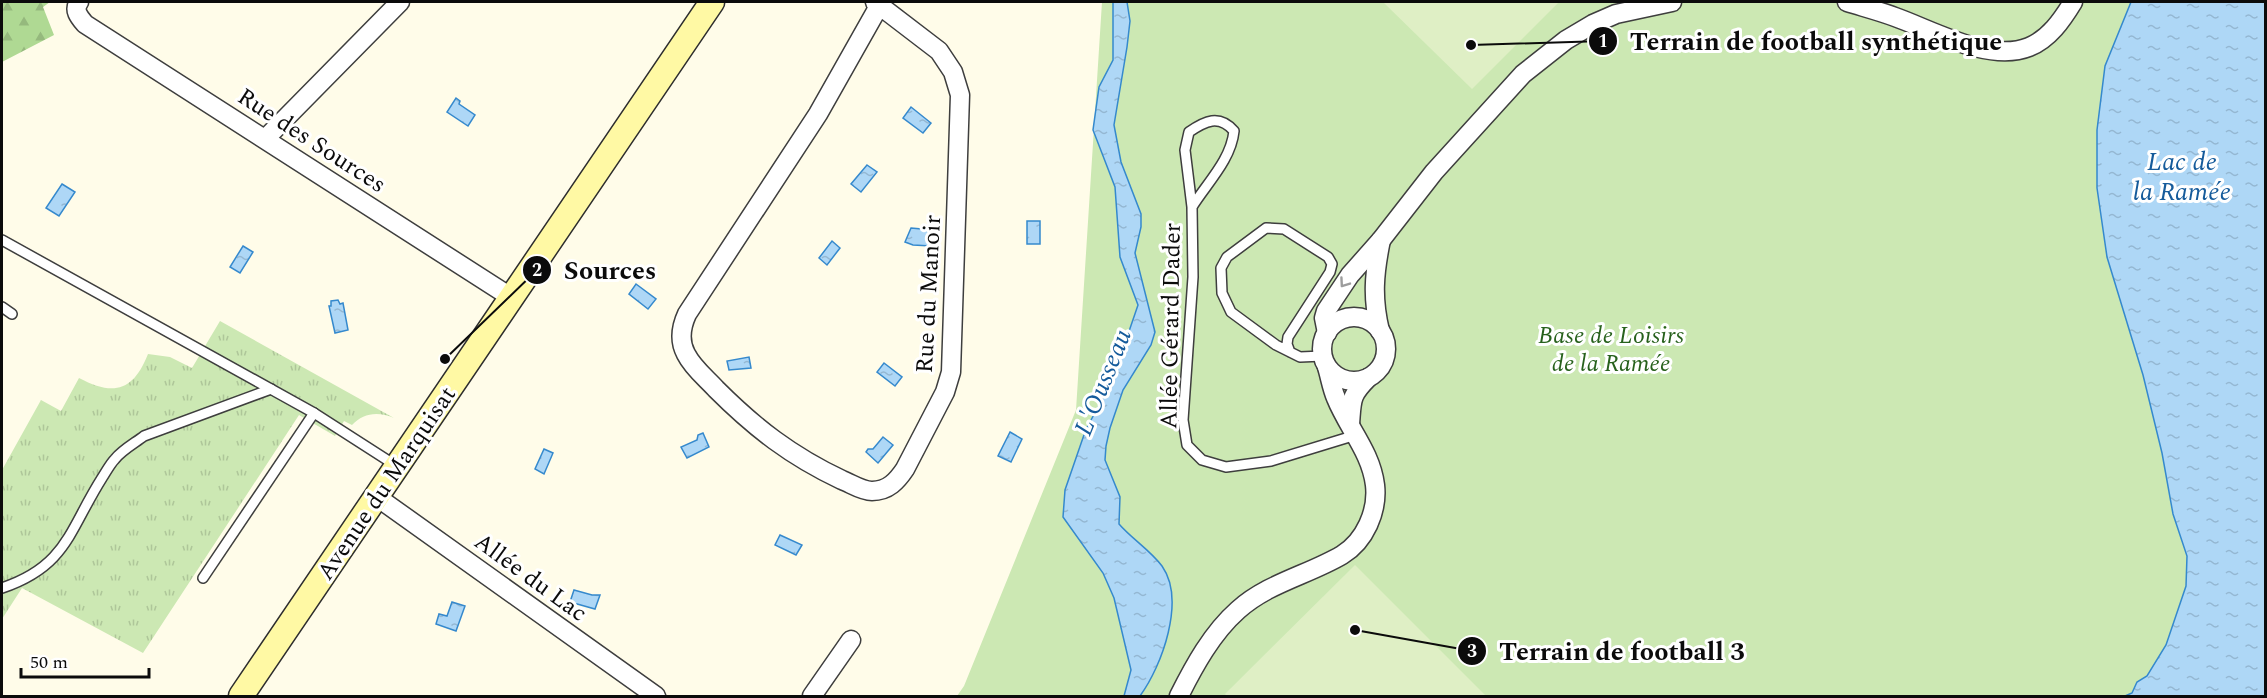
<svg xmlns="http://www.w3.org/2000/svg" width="2267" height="698" font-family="Spectral,serif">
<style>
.grass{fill:url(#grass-tufts)}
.forest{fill:url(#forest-firs)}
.park{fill:#cce8b3}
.pitch{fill:#dfefc5}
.water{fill:url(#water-ripples);stroke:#3589cd;stroke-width:1.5}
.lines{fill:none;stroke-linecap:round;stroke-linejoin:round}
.lane-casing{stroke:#3e3e3e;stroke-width:12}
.street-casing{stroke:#3e3e3e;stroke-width:21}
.secondary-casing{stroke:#2d2d2d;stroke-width:27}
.lane{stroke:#fff;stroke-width:9}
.street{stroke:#fff;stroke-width:18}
.secondary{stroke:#fff9a4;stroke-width:24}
.oneway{stroke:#9d9d9d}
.labels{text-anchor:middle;stroke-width:6;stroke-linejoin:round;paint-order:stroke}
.street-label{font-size:24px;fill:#0b0b0b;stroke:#fff}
.park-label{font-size:24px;font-style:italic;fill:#27611c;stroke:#fff}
.water-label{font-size:26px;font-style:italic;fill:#155b9b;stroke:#fff}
.leader{fill:none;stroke:#0b0b0b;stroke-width:2}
.callout-dot{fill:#0b0b0b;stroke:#fff;stroke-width:2}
.mark-label{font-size:18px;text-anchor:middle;font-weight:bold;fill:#fff}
.callout-label{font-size:26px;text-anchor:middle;font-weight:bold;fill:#0b0b0b;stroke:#fff;stroke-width:6;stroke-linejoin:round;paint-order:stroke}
</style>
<defs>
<pattern id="grass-tufts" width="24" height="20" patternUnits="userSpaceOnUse" patternTransform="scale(1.5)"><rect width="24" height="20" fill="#cce8b3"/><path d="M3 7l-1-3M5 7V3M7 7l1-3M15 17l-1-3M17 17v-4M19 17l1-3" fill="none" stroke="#aec699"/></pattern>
<pattern id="forest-firs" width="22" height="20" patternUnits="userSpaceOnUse" patternTransform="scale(1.5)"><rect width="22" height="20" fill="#afd993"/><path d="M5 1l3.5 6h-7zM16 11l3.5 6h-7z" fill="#95b97d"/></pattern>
<pattern id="water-ripples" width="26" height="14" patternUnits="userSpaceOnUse" patternTransform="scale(1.5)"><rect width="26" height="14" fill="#aed7f6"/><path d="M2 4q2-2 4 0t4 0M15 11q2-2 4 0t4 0" fill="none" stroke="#94b7d2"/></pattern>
</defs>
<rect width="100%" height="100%" fill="#fffce9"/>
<path class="grass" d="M220,321L394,418C378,411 363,413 352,425L344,421L335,436L299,415L143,653L22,588L2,619V470L41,400L61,411L79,378C113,396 133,392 148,354L170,357L192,368Z"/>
<path class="forest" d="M2,2H50L43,7L54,35L2,62Z"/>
<path class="park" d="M1102,2H2265V696H957L964,686L1076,410Z"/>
<g class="pitch">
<path d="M1383,2H1559L1472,89Z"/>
<path d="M1355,565L1486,696H1227L1225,694Z"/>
</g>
<g class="water">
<path d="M1113,2H1127L1130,21L1127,47L1114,125L1121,162L1141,214V227L1135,253L1155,332L1151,345L1123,390L1110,428L1106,446L1105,460L1120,497L1119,524C1132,539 1150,550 1162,566C1186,600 1162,666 1140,696H1124L1131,670L1114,598L1103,573L1063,517L1065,490L1086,429L1111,384L1138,305L1120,257L1115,187L1093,130L1099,87L1113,60Z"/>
<path d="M2131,2H2265V696H2125L2132,693L2137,682L2147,676L2166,645L2186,586L2187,556L2173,514L2162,453L2143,375L2107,257L2097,188V130L2105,66Z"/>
<path d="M456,98L460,101L459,104L475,115L468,126L447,112Z"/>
<path d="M911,107L931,123L923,133L903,118Z"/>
<path d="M867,165L877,172L861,192L851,184Z"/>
<path d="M62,184L75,192L59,216L46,208Z"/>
<rect x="1027" y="221" width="13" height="23"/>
<path d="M911,228L932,230L931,246L913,245L905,242Z"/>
<path d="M832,241L840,248L827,265L819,258Z"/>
<path d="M243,246L253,252L240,273L230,267Z"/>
<path d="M636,284L656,299L648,309L629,294Z"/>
<path d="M338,300L340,304L343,303L348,330L335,333L329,306H331V301Z"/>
<path d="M749,357L751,368L729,370L727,361Z"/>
<path d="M884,363L902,377L895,386L877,372Z"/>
<path d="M1010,432L1022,439L1011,462L998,456Z"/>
<path d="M703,433L709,447L687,458L681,447L697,440L698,435Z"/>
<path d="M883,437L893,445L878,463L866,452L868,449H873Z"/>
<path d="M544,449L553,453L544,474L535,469Z"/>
<path d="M780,535L802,545L796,555L775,545Z"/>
<path d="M574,590L592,595H600L595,609L570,602Z"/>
<path d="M452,602L465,606L456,631L436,624L439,614L447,616Z"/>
</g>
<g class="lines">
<g class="lane-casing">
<g id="lane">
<path d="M1192,207C1207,183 1231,160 1234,131C1219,114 1205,121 1189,132L1185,150L1192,207L1193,277L1183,420L1187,445L1202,460L1226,467L1271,461L1356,435"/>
<path d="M2,240L314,413L395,465"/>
<path d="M2,307L12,314"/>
<path d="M1290,352L1287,344L1288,337L1330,272L1332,264L1328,257L1284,229L1266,228L1227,257L1221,268L1222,293L1231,312L1276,345L1300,357L1323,356"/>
<path d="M203,578L314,413"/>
<path d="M2,588C67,566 69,530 102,478C106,472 110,464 115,459C122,450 135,443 144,436L271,389"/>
</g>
</g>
<g class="street-casing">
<g id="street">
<path d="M79,2C73,10 79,17 85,24L512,298"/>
<path d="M875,2L939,51L953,72L960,95L951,372L945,392L905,469C897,481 888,491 872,491C862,491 852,484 842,480C791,456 755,428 716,389C706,378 693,368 686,354C679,341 681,327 687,314L818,114L879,6"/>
<path d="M1847,2C1863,7 1879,11 1895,17C1932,30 1989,63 2029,47C2049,39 2062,20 2073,2"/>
<path d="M266,138L400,2"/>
<circle cx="1354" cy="349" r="32"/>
<path d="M1380,331C1372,298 1374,274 1381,240"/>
<path d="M1327,333L1324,318L1326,311L1350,275L1381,240L1434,172L1523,74L1566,40L1593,24L1616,14L1672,2"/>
<path d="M1350,424C1352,400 1350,396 1368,378"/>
<path d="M377,497L656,696"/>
<path d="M812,696L851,640"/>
<path d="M1179,696C1194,666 1212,633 1238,610C1268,583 1308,575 1342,555C1365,541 1378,511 1375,485C1371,452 1348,428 1336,398C1332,389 1330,377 1327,367"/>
</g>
</g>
<g class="secondary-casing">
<path id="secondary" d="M241,696L712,2"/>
</g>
<use href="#lane" class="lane"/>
<use href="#street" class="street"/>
<use href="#secondary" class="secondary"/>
</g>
<defs><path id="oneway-chevron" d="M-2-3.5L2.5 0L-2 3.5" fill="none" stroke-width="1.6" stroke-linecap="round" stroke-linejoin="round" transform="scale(1.5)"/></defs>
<use class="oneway" href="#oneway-chevron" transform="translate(1344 283) rotate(125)"/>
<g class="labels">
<g class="street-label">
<text transform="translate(312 140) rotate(33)" y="8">Rue des Sources</text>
<text transform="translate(928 294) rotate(-87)" y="8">Rue du Manoir</text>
<text transform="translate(1170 326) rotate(-89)" y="8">Allée Gérard Dader</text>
<text transform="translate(386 483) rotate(-56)" y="8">Avenue du Marquisat</text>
<text transform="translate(531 577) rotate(36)" y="8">Allée du Lac</text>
</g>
<g class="park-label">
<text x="1611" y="343">Base de Loisirs<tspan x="1611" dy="28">de la Ramée</tspan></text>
</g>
<g class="water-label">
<text x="2182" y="170">Lac de<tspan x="2182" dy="30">la Ramée</tspan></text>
<text transform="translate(1102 382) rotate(-68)" y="9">L'Ousseau</text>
</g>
</g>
<path class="leader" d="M1471 45L1603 41M445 359L537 270M1355 630L1472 651"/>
<g class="callout-dot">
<circle cx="1471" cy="45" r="6"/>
<circle cx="445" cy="359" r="6"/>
<circle cx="1355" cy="630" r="6"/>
<circle cx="1603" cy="41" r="15"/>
<circle cx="537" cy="270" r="15"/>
<circle cx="1472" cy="651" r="15"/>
</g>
<g class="mark-label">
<text x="1603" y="47">1</text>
<text x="537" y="276">2</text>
<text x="1472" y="657">3</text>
</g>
<g class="callout-label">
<text x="1816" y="50">Terrain de football synthétique</text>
<text x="610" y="279">Sources</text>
<text x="1622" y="660">Terrain de football 3</text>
</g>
<rect width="2267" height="698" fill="none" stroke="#0b0b0b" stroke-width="6"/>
<path d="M21 668v9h128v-9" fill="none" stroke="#0b0b0b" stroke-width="3"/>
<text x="30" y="668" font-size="18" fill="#0b0b0b" stroke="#ffffff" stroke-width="4.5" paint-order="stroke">50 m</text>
</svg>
